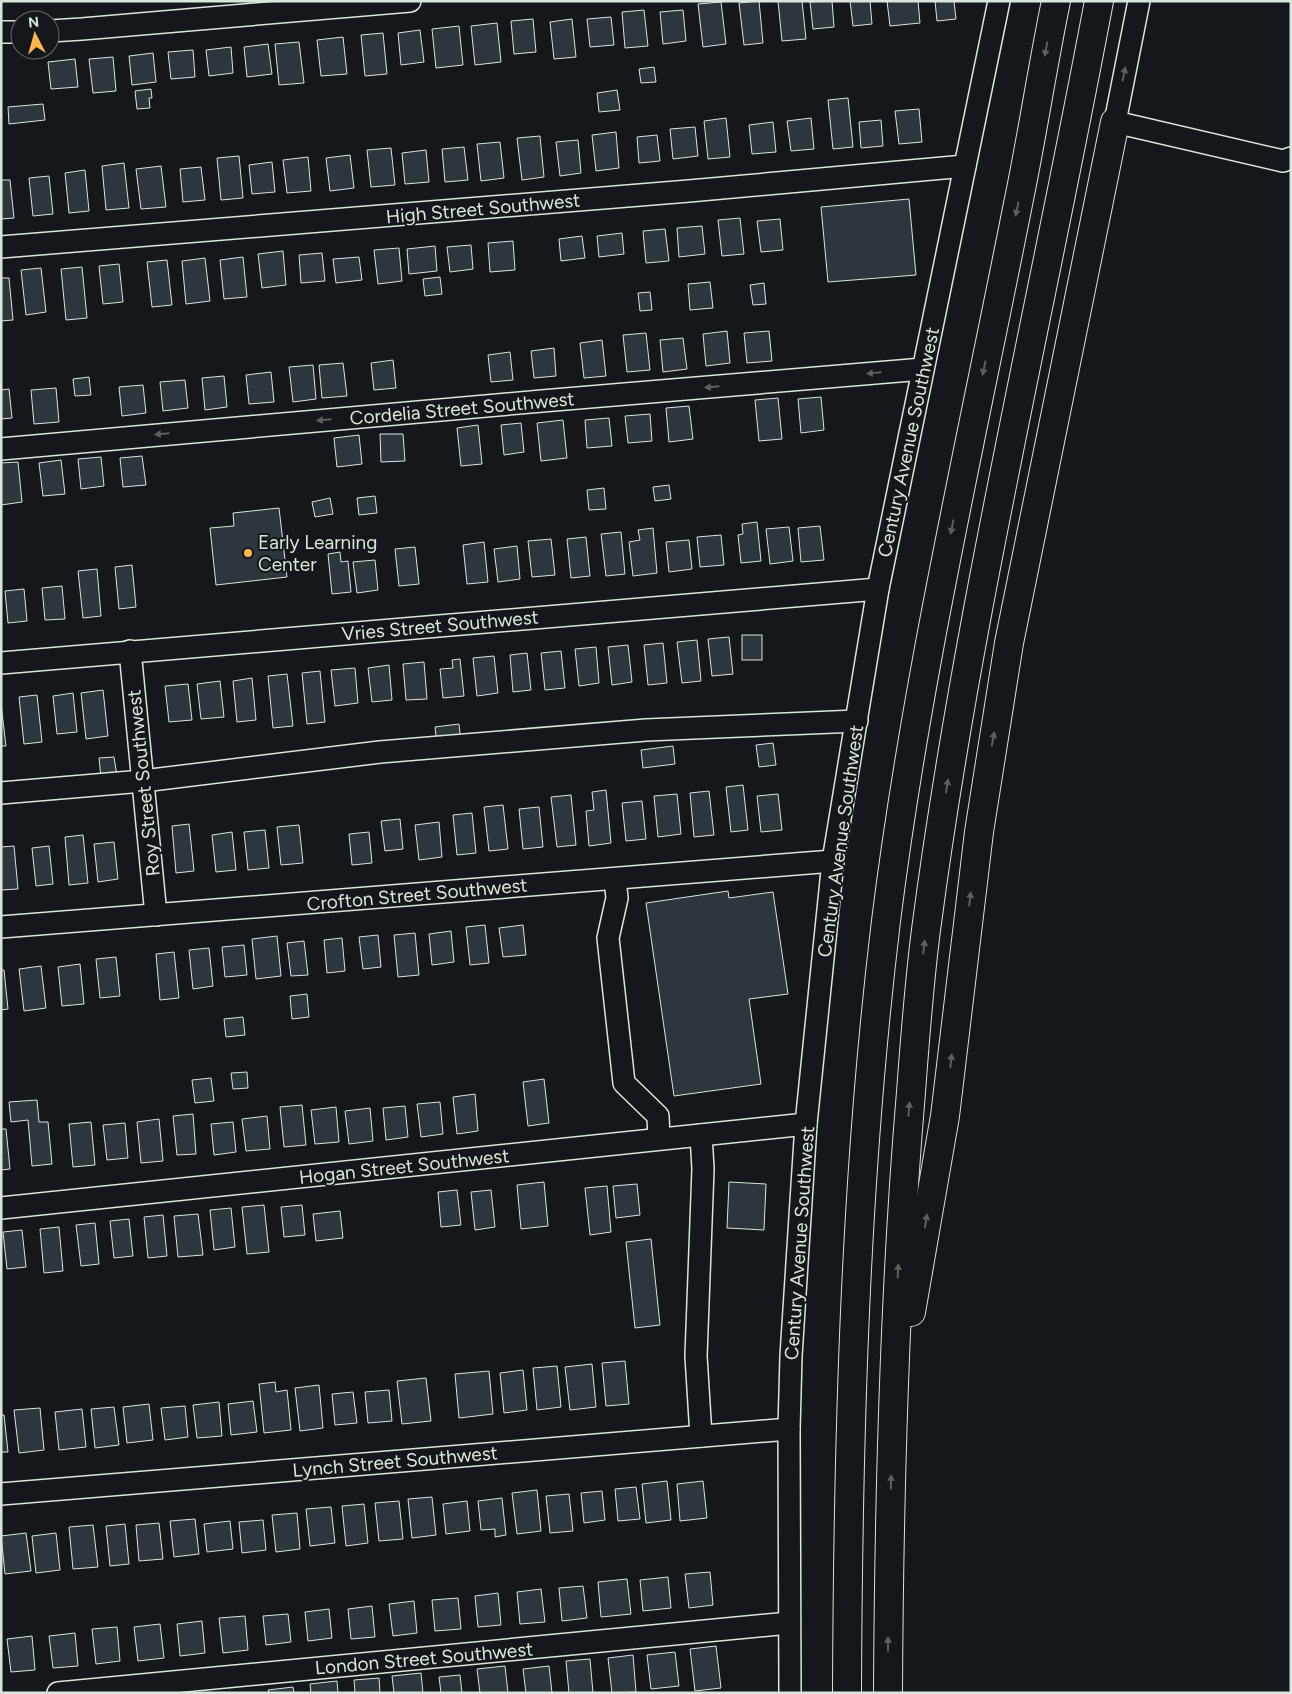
<svg xmlns="http://www.w3.org/2000/svg" width="1292" height="1694" font-family="Figtree,sans-serif">
<style>
.building{fill:#2c363c;stroke:#d8e6dc}
.lines{fill:none;stroke-linecap:round;stroke-linejoin:round}
.minor-casing{stroke:#d8e6dc;stroke-width:24}
.highway-casing{stroke:#d8e6dc;stroke-width:30}
.minor{stroke:#14181c;stroke-width:21}
.highway{stroke:#14181c;stroke-width:28}
.oneway{fill:#59605f}
.poi-dot{fill:#ffb74d;stroke:#14181c;stroke-width:2}
.labels{text-anchor:middle;stroke-width:4;stroke-linejoin:round;paint-order:stroke}
.street-label{font-size:19px;fill:#d8e6dc;stroke:#14181c}
.poi-label{font-size:19px;fill:#d8e6dc;stroke:#14181c;text-anchor:start}
</style>
<rect width="100%" height="100%" fill="#14181c"/>
<g class="building">
<path d="M759,1L763,43L744,45L739,3Z"/>
<path d="M778,1H802L806,39L782,41Z"/>
<path d="M832,1L834,27L813,29L810,2Z"/>
<path d="M850,1H870L872,24L853,26Z"/>
<path d="M887,1H918L920,23L890,26Z"/>
<path d="M935,1H954L956,19L937,21Z"/>
<path d="M721,2L726,44L703,47L698,4Z"/>
<path d="M644,10L648,46L625,48L622,12Z"/>
<path d="M683,10L686,41L663,44L660,12Z"/>
<path d="M611,17L614,45L590,47L587,19Z"/>
<path d="M533,19L536,52L514,54L511,21Z"/>
<path d="M572,19L576,57L554,59L550,22Z"/>
<path d="M497,23L501,62L475,65L471,26Z"/>
<path d="M459,26L463,65L436,68L432,29Z"/>
<path d="M420,30L424,62L401,65L398,33Z"/>
<path d="M383,33L387,74L365,76L361,35Z"/>
<path d="M343,37L347,74L321,76L317,40Z"/>
<path d="M299,42L304,83L279,85L275,44Z"/>
<path d="M268,44L272,74L247,77L244,47Z"/>
<path d="M231,47L233,73L209,76L206,50Z"/>
<path d="M193,50L195,77L171,79L168,52Z"/>
<path d="M153,53L156,82L132,85L129,56Z"/>
<path d="M113,57L116,91L93,93L89,59Z"/>
<path d="M75,59L78,87L51,89L48,62Z"/>
<path d="M654,67L656,82L641,83L639,69Z"/>
<path d="M151,89L152,98H149L150,108L137,109L135,91Z"/>
<path d="M617,90L620,110L599,112L597,93Z"/>
<path d="M848,98L853,147L833,149L828,100Z"/>
<path d="M43,104L45,120L9,124L8,107Z"/>
<path d="M919,109L922,142L899,144L895,111Z"/>
<path d="M726,118L730,157L708,159L704,121Z"/>
<path d="M811,118L814,149L791,151L787,121Z"/>
<path d="M881,120L883,146L861,148L859,122Z"/>
<path d="M773,122L776,152L752,154L749,125Z"/>
<path d="M695,127L698,156L673,159L670,129Z"/>
<path d="M616,132L619,168L596,171L592,135Z"/>
<path d="M657,135L660,161L639,163L637,137Z"/>
<path d="M540,136L544,177L522,180L517,138Z"/>
<path d="M578,140L581,173L560,176L556,142Z"/>
<path d="M500,142L504,178L481,181L477,144Z"/>
<path d="M464,147L468,180L445,182L442,149Z"/>
<path d="M391,148L395,185L371,187L367,150Z"/>
<path d="M426,150L429,182L405,184L402,153Z"/>
<path d="M350,155L354,188L330,191L326,158Z"/>
<path d="M239,156L243,198L221,200L217,158Z"/>
<path d="M308,157L311,191L287,193L283,160Z"/>
<path d="M272,162L275,192L252,194L249,165Z"/>
<path d="M124,163L129,208L106,210L102,166Z"/>
<path d="M161,166L166,207L141,209L136,169Z"/>
<path d="M201,167L205,200L183,202L180,169Z"/>
<path d="M85,170L89,211L69,213L65,173Z"/>
<path d="M49,176L53,214L33,216L29,178Z"/>
<path d="M1,180H10L14,218L1,219Z"/>
<path d="M909,199L916,275L828,282L821,207Z"/>
<path d="M740,218L744,254L722,256L718,220Z"/>
<path d="M780,219L783,250L761,252L757,221Z"/>
<path d="M702,226L705,254L679,257L677,228Z"/>
<path d="M665,229L669,261L646,263L643,231Z"/>
<path d="M622,233L624,254L599,257L597,236Z"/>
<path d="M582,236L585,258L561,261L559,239Z"/>
<path d="M513,241L515,270L490,272L488,243Z"/>
<path d="M471,245L473,269L450,272L447,247Z"/>
<path d="M435,246L437,271L409,274L407,249Z"/>
<path d="M399,248L402,281L378,284L374,250Z"/>
<path d="M283,251L286,285L262,288L258,254Z"/>
<path d="M322,253L325,281L301,283L299,255Z"/>
<path d="M243,257L247,297L224,299L220,260Z"/>
<path d="M359,257L362,280L336,283L333,259Z"/>
<path d="M205,258L210,301L186,304L182,261Z"/>
<path d="M167,260L172,305L152,307L147,262Z"/>
<path d="M119,264L123,302L103,304L99,266Z"/>
<path d="M82,267L87,318L66,320L61,269Z"/>
<path d="M41,268L46,312L26,315L21,270Z"/>
<path d="M440,277L442,294L425,296L423,279Z"/>
<path d="M1,278H9L13,320L1,321Z"/>
<path d="M710,282L713,308L690,310L688,284Z"/>
<path d="M764,283L766,304L753,305L750,285Z"/>
<path d="M650,292L652,310L640,311L638,293Z"/>
<path d="M727,331L730,363L706,366L703,334Z"/>
<path d="M769,331L772,361L747,363L744,333Z"/>
<path d="M646,333L650,370L627,372L623,335Z"/>
<path d="M683,338L687,369L663,372L660,340Z"/>
<path d="M602,340L606,376L584,378L580,343Z"/>
<path d="M554,348L556,376L534,378L531,351Z"/>
<path d="M510,352L513,380L491,382L488,355Z"/>
<path d="M393,360L396,388L374,390L371,363Z"/>
<path d="M343,363L347,396L322,398L319,365Z"/>
<path d="M313,365L316,399L293,402L289,367Z"/>
<path d="M271,372L274,402L249,404L246,375Z"/>
<path d="M224,376L227,407L205,410L202,378Z"/>
<path d="M89,377L91,395L75,396L73,379Z"/>
<path d="M185,380L188,408L163,411L160,382Z"/>
<path d="M143,385L146,413L122,416L119,387Z"/>
<path d="M56,388L59,422L34,424L31,390Z"/>
<path d="M9,389L12,418L1,419V390Z"/>
<path d="M821,397L824,430L801,433L798,399Z"/>
<path d="M778,398L782,439L759,441L755,400Z"/>
<path d="M689,406L693,439L669,442L666,408Z"/>
<path d="M650,414L652,441L628,443L625,416Z"/>
<path d="M609,418L612,446L587,448L585,420Z"/>
<path d="M563,420L567,458L541,461L537,423Z"/>
<path d="M521,423L524,452L504,455L501,425Z"/>
<path d="M478,425L482,464L461,466L457,428Z"/>
<path d="M380,434H403L405,461L381,462Z"/>
<path d="M359,435L362,464L337,467L334,438Z"/>
<path d="M142,456L146,485L123,487L120,458Z"/>
<path d="M101,457L104,486L81,489L78,459Z"/>
<path d="M61,460L65,494L43,496L39,463Z"/>
<path d="M18,462L22,502L1,505V463Z"/>
<path d="M669,485L671,499L655,501L653,487Z"/>
<path d="M604,488L606,509L589,510L587,490Z"/>
<path d="M375,496L377,513L359,515L357,498Z"/>
<path d="M330,498L333,514L315,517L312,502Z"/>
<path d="M279,508L287,577L216,585L210,528L234,526L233,513Z"/>
<path d="M757,522L761,561L741,563L738,535L743,534L742,524Z"/>
<path d="M820,526L824,560L801,562L798,528Z"/>
<path d="M789,527L793,561L770,564L766,529Z"/>
<path d="M653,528L657,573L633,576L629,542L640,540L638,530Z"/>
<path d="M621,532L625,574L606,576L601,534Z"/>
<path d="M721,535L724,565L700,567L697,537Z"/>
<path d="M586,537L590,576L571,578L567,539Z"/>
<path d="M551,539L555,575L532,577L528,541Z"/>
<path d="M689,540L692,569L669,572L666,542Z"/>
<path d="M484,542L488,582L467,584L463,545Z"/>
<path d="M517,546L520,579L498,582L494,549Z"/>
<path d="M415,547L419,584L399,586L395,549Z"/>
<path d="M340,552L341,562L348,561L351,592L332,594L328,554Z"/>
<path d="M375,560L378,590L357,593L353,562Z"/>
<path d="M132,565L136,607L119,609L115,567Z"/>
<path d="M97,569L101,616L83,618L78,571Z"/>
<path d="M62,586L65,619L45,620L42,588Z"/>
<path d="M24,589L27,621L8,623L5,591Z"/>
<rect x="742" y="635" width="20" height="25"/>
<path d="M729,637L733,674L712,676L708,639Z"/>
<path d="M697,640L701,681L682,683L677,642Z"/>
<path d="M663,643L667,683L648,685L644,645Z"/>
<path d="M628,645L632,682L612,685L608,647Z"/>
<path d="M596,647L599,683L579,686L575,649Z"/>
<path d="M561,651L565,688L545,690L541,653Z"/>
<path d="M527,653L531,690L513,692L510,655Z"/>
<path d="M494,656L498,693L477,696L473,658Z"/>
<path d="M460,659L464,696L443,698L440,669L453,668L452,660Z"/>
<path d="M424,662L427,699L406,700L403,664Z"/>
<path d="M389,665L392,700L372,702L368,668Z"/>
<path d="M355,668L358,703L335,706L331,670Z"/>
<path d="M320,671L325,722L307,724L302,673Z"/>
<path d="M287,674L293,726L273,728L268,676Z"/>
<path d="M252,678L256,720L237,722L233,681Z"/>
<path d="M220,681L224,717L201,719L197,684Z"/>
<path d="M188,684L192,720L169,722L165,686Z"/>
<path d="M103,690L108,736L86,739L81,693Z"/>
<path d="M73,693L77,732L57,734L53,696Z"/>
<path d="M37,695L42,742L24,744L19,697Z"/>
<path d="M1,704L6,746H1Z"/>
<path d="M459,724L461,742L437,745L435,727Z"/>
<path d="M773,743L776,765L759,767L756,745Z"/>
<path d="M673,746L675,764L643,768L641,750Z"/>
<path d="M114,757L117,776L101,778L99,758Z"/>
<path d="M743,785L748,830L731,832L726,787Z"/>
<path d="M606,790L611,843L589,846L586,811L594,810L592,792Z"/>
<path d="M709,791L714,835L694,837L690,793Z"/>
<path d="M677,794L681,834L658,837L654,796Z"/>
<path d="M778,794L782,830L761,832L757,796Z"/>
<path d="M571,795L576,845L557,847L551,797Z"/>
<path d="M642,801L646,839L626,841L622,803Z"/>
<path d="M503,805L508,849L489,851L484,807Z"/>
<path d="M539,807L543,847L523,849L519,809Z"/>
<path d="M472,813L476,853L457,855L453,815Z"/>
<path d="M400,819L403,849L385,851L381,821Z"/>
<path d="M439,822L442,857L419,860L415,825Z"/>
<path d="M189,824L194,871L176,873L172,826Z"/>
<path d="M299,825L303,863L281,865L277,827Z"/>
<path d="M265,830L269,868L248,870L244,832Z"/>
<path d="M232,832L236,870L216,872L212,835Z"/>
<path d="M369,832L372,863L352,865L349,834Z"/>
<path d="M83,835L88,883L69,885L65,837Z"/>
<path d="M114,842L118,879L98,882L94,844Z"/>
<path d="M14,846L18,889L1,890V847Z"/>
<path d="M49,846L53,884L36,886L32,848Z"/>
<path d="M728,891L729,898L773,892L788,994L749,999L761,1084L674,1096L646,903Z"/>
<path d="M485,925L489,963L470,965L466,927Z"/>
<path d="M523,925L526,955L503,957L499,928Z"/>
<path d="M451,931L454,962L432,965L429,934Z"/>
<path d="M415,933L419,975L398,977L394,935Z"/>
<path d="M378,935L381,967L363,969L359,937Z"/>
<path d="M277,936L281,976L256,979L252,939Z"/>
<path d="M342,938L345,971L327,973L324,940Z"/>
<path d="M304,941L308,975L291,976L287,943Z"/>
<path d="M244,945L247,975L225,977L222,947Z"/>
<path d="M209,948L213,986L193,989L189,950Z"/>
<path d="M174,952L179,998L160,1000L156,954Z"/>
<path d="M116,957L120,996L100,998L96,959Z"/>
<path d="M80,964L84,1004L62,1006L58,967Z"/>
<path d="M41,966L46,1008L24,1011L19,969Z"/>
<path d="M1,970H4L8,1009L1,1010Z"/>
<path d="M307,994L309,1017L292,1019L290,996Z"/>
<path d="M243,1017L245,1035L226,1037L224,1019Z"/>
<path d="M247,1072L248,1088L233,1089L231,1073Z"/>
<path d="M211,1078L214,1101L195,1103L192,1080Z"/>
<path d="M544,1079L549,1123L528,1126L523,1082Z"/>
<path d="M475,1094L478,1131L457,1134L453,1097Z"/>
<path d="M37,1100L39,1122H48L52,1164L32,1166L28,1120L11,1122L9,1102Z"/>
<path d="M440,1102L443,1134L421,1137L417,1104Z"/>
<path d="M302,1105L306,1145L284,1147L280,1107Z"/>
<path d="M405,1106L408,1137L386,1140L383,1108Z"/>
<path d="M336,1107L339,1142L315,1144L311,1110Z"/>
<path d="M370,1108L373,1141L349,1144L345,1111Z"/>
<path d="M193,1114L196,1154L177,1155L173,1116Z"/>
<path d="M267,1116L270,1149L246,1151L242,1119Z"/>
<path d="M159,1119L163,1161L141,1163L137,1122Z"/>
<path d="M91,1122L95,1165L73,1167L69,1124Z"/>
<path d="M233,1122L236,1152L214,1155L211,1124Z"/>
<path d="M125,1123L128,1158L107,1160L103,1125Z"/>
<path d="M1,1129H6L10,1169L1,1170Z"/>
<path d="M544,1182L548,1226L521,1229L517,1185Z"/>
<path d="M729,1182L766,1184L764,1230L727,1228Z"/>
<path d="M637,1184L640,1215L616,1218L613,1186Z"/>
<path d="M607,1186L611,1232L590,1235L585,1188Z"/>
<path d="M457,1190L461,1225L441,1227L438,1192Z"/>
<path d="M491,1190L495,1227L475,1230L471,1192Z"/>
<path d="M264,1205L269,1252L247,1254L242,1207Z"/>
<path d="M302,1205L305,1235L284,1237L281,1207Z"/>
<path d="M231,1208L235,1247L214,1250L210,1210Z"/>
<path d="M340,1211L343,1238L316,1241L313,1214Z"/>
<path d="M198,1214L203,1255L178,1257L174,1216Z"/>
<path d="M163,1215L167,1256L148,1258L144,1217Z"/>
<path d="M129,1219L133,1256L114,1258L110,1221Z"/>
<path d="M95,1223L99,1264L81,1266L76,1225Z"/>
<path d="M59,1227L63,1271L44,1273L40,1229Z"/>
<path d="M22,1230L26,1267L7,1269L3,1232Z"/>
<path d="M651,1239L660,1325L635,1328L626,1242Z"/>
<path d="M625,1361L629,1404L606,1406L602,1363Z"/>
<path d="M592,1364L596,1407L570,1410L565,1367Z"/>
<path d="M557,1366L561,1407L537,1410L533,1368Z"/>
<path d="M523,1370L527,1410L504,1413L500,1373Z"/>
<path d="M489,1371L493,1414L459,1418L455,1374Z"/>
<path d="M426,1378L431,1421L402,1424L397,1381Z"/>
<path d="M275,1382L276,1392L287,1390L291,1430L264,1433L259,1384Z"/>
<path d="M319,1385L323,1428L300,1431L295,1388Z"/>
<path d="M389,1390L392,1421L368,1423L365,1392Z"/>
<path d="M353,1392L357,1423L335,1425L332,1394Z"/>
<path d="M253,1401L257,1432L231,1435L228,1404Z"/>
<path d="M219,1402L222,1436L197,1438L193,1405Z"/>
<path d="M149,1404L153,1440L127,1443L123,1407Z"/>
<path d="M185,1406L188,1437L165,1440L161,1408Z"/>
<path d="M114,1407L119,1445L95,1448L91,1409Z"/>
<path d="M40,1408L44,1450L19,1453L14,1410Z"/>
<path d="M82,1409L86,1447L59,1450L55,1412Z"/>
<path d="M1,1415H4L8,1452H1Z"/>
<path d="M667,1481L671,1520L646,1523L642,1484Z"/>
<path d="M703,1481L707,1518L680,1521L677,1484Z"/>
<path d="M636,1487L640,1519L618,1521L615,1489Z"/>
<path d="M537,1490L541,1531L517,1534L512,1493Z"/>
<path d="M602,1491L605,1520L584,1523L581,1493Z"/>
<path d="M569,1494L573,1531L550,1533L546,1496Z"/>
<path d="M432,1497L436,1535L412,1538L408,1499Z"/>
<path d="M502,1498L506,1535L495,1537V1529L481,1530L478,1501Z"/>
<path d="M399,1501L403,1539L379,1541L375,1503Z"/>
<path d="M467,1501L470,1531L446,1534L443,1504Z"/>
<path d="M364,1504L368,1543L346,1546L342,1506Z"/>
<path d="M331,1507L335,1543L310,1546L306,1509Z"/>
<path d="M297,1513L300,1549L276,1552L272,1515Z"/>
<path d="M195,1519L199,1554L174,1557L170,1521Z"/>
<path d="M263,1520L266,1550L242,1553L239,1522Z"/>
<path d="M230,1521L233,1549L207,1552L204,1524Z"/>
<path d="M159,1523L163,1559L139,1561L136,1525Z"/>
<path d="M125,1524L129,1564L110,1566L106,1526Z"/>
<path d="M93,1525L98,1567L73,1569L69,1527Z"/>
<path d="M26,1533L31,1571L5,1574L1,1536Z"/>
<path d="M56,1533L60,1570L36,1573L32,1536Z"/>
<path d="M710,1572L713,1605L689,1608L685,1574Z"/>
<path d="M668,1577L671,1608L643,1611L640,1580Z"/>
<path d="M627,1579L631,1614L601,1617L598,1582Z"/>
<path d="M583,1586L587,1618L562,1621L559,1588Z"/>
<path d="M541,1589L545,1622L520,1624L517,1592Z"/>
<path d="M498,1593L501,1625L478,1627L475,1596Z"/>
<path d="M458,1598L461,1629L435,1631L432,1600Z"/>
<path d="M414,1601L417,1633L393,1636L389,1604Z"/>
<path d="M372,1606L375,1637L351,1639L348,1609Z"/>
<path d="M329,1609L332,1638L308,1641L305,1612Z"/>
<path d="M288,1614L291,1642L266,1645L263,1616Z"/>
<path d="M245,1616L248,1650L223,1653L219,1618Z"/>
<path d="M202,1621L205,1653L180,1656L177,1624Z"/>
<path d="M160,1624L164,1658L138,1661L134,1627Z"/>
<path d="M117,1627L120,1661L96,1664L92,1629Z"/>
<path d="M75,1633L78,1666L53,1668L49,1636Z"/>
<path d="M32,1636L35,1670L11,1672L7,1639Z"/>
<path d="M716,1646L721,1688L695,1691L690,1649Z"/>
<path d="M675,1652L679,1686L651,1689L647,1655Z"/>
<path d="M633,1655L636,1692L612,1693L608,1658Z"/>
<path d="M590,1659L593,1693H569L566,1661Z"/>
<path d="M505,1666L508,1693H480L477,1669Z"/>
<path d="M549,1666L552,1693H526L523,1669Z"/>
<path d="M421,1673L423,1693H394L392,1676Z"/>
<path d="M460,1675L462,1693H441L439,1677Z"/>
<path d="M379,1678L380,1693H355L354,1680Z"/>
<path d="M337,1681L338,1693H311L310,1684Z"/>
<path d="M293,1687L294,1693H269L268,1690Z"/>
</g>
<g class="lines">
<g class="minor-casing">
<g id="minor">
<path d="M1139,1L1115,122L1283,161L1291,158"/>
<path d="M50,31L82,29L410,1"/>
<path d="M1,32H20"/>
<path d="M1,247L689,191L965,166"/>
<path d="M1,449L542,401L923,369"/>
<path d="M130,651L156,915"/>
<path d="M1,663L878,589"/>
<path d="M1,793L143,781L380,752L646,730L857,721"/>
<path d="M615,879L617,898L608,938L624,1083L658,1116L659,1139"/>
<path d="M1,927L833,861"/>
<path d="M1,1208L806,1124"/>
<path d="M701,1436L696,1356L703,1169L701,1135"/>
<path d="M1,1494L789,1429"/>
<path d="M58,1693L789,1623"/>
<path d="M790,1693L789,1429L791,1356L806,1124L833,861L878,589L999,1"/>
</g>
</g>
<g class="highway-casing">
<g id="highway">
<path d="M911,1312L945,1116L979,832L1009,643L1115,122"/>
<path d="M847,1693C848,1435 855,1177 886,921C916,680 971,442 1018,204C1032,137 1042,69 1056,1"/>
<path d="M888,1693C889,1492 894,1292 911,1092C915,1038 919,984 926,930C967,617 1041,311 1099,1"/>
</g>
</g>
<use href="#minor" class="minor"/>
<use href="#highway" class="highway"/>
</g>
<defs><path id="oneway-solid" d="M-6-.8H1V-3.2L6.5 0L1 3.2V.8H-6Z" transform="scale(1.25)"/></defs>
<g class="oneway">
<use href="#oneway-solid" transform="translate(1046 49) rotate(101)"/>
<use href="#oneway-solid" transform="translate(1124 74) rotate(-79)"/>
<use href="#oneway-solid" transform="translate(1017 209) rotate(102)"/>
<use href="#oneway-solid" transform="translate(984 368) rotate(102)"/>
<use href="#oneway-solid" transform="translate(874 373) rotate(175)"/>
<use href="#oneway-solid" transform="translate(712 387) rotate(175)"/>
<use href="#oneway-solid" transform="translate(324 420) rotate(175)"/>
<use href="#oneway-solid" transform="translate(162 434) rotate(175)"/>
<use href="#oneway-solid" transform="translate(952 527) rotate(101)"/>
<use href="#oneway-solid" transform="translate(993 739) rotate(-80)"/>
<use href="#oneway-solid" transform="translate(947 786) rotate(-81)"/>
<use href="#oneway-solid" transform="translate(970 899) rotate(-83)"/>
<use href="#oneway-solid" transform="translate(924 947) rotate(-83)"/>
<use href="#oneway-solid" transform="translate(951 1061) rotate(-84)"/>
<use href="#oneway-solid" transform="translate(909 1109) rotate(-85)"/>
<use href="#oneway-solid" transform="translate(926 1221) rotate(-81)"/>
<use href="#oneway-solid" transform="translate(898 1271) rotate(-87)"/>
<use href="#oneway-solid" transform="translate(891 1482) rotate(-89)"/>
<use href="#oneway-solid" transform="translate(888 1644) rotate(-90)"/>
</g>
<circle class="poi-dot" cx="248" cy="553" r="5"/>
<g class="labels">
<g class="street-label">
<text transform="translate(483 208) rotate(-5)" y="7">High Street Southwest</text>
<text transform="translate(462 408) rotate(-5)" y="7">Cordelia Street Southwest</text>
<text transform="translate(908 442) rotate(-78)" y="7">Century Avenue Southwest</text>
<text transform="translate(440 625) rotate(-5)" y="7">Vries Street Southwest</text>
<text transform="translate(143 783) rotate(-96)" y="7">Roy Street Southwest</text>
<text transform="translate(840 841) rotate(-82)" y="7">Century Avenue Southwest</text>
<text transform="translate(417 894) rotate(-5)" y="7">Crofton Street Southwest</text>
<text transform="translate(404 1166) rotate(-6)" y="7">Hogan Street Southwest</text>
<text transform="translate(799 1243) rotate(-86)" y="7">Century Avenue Southwest</text>
<text transform="translate(395 1461) rotate(-5)" y="7">Lynch Street Southwest</text>
<text transform="translate(424 1658) rotate(-5)" y="7">London Street Southwest</text>
</g>
<g class="poi-label">
<text x="258" y="549">Early Learning<tspan x="258" dy="22">Center</tspan></text>
</g>
</g>
<rect width="1292" height="1694" fill="none" stroke="#d8e6dc" stroke-width="5"/>
<g transform="translate(35 35) rotate(354)"><circle r="24" fill="#14181c" stroke="#626a69"/>
<path d="M0-4L9 19L0 12L-9 19Z" fill="#ffb74d"/>
<text y="-8" font-size="14" font-weight="bold" text-anchor="middle" fill="#d8e6dc">N</text>
</g>
</svg>
